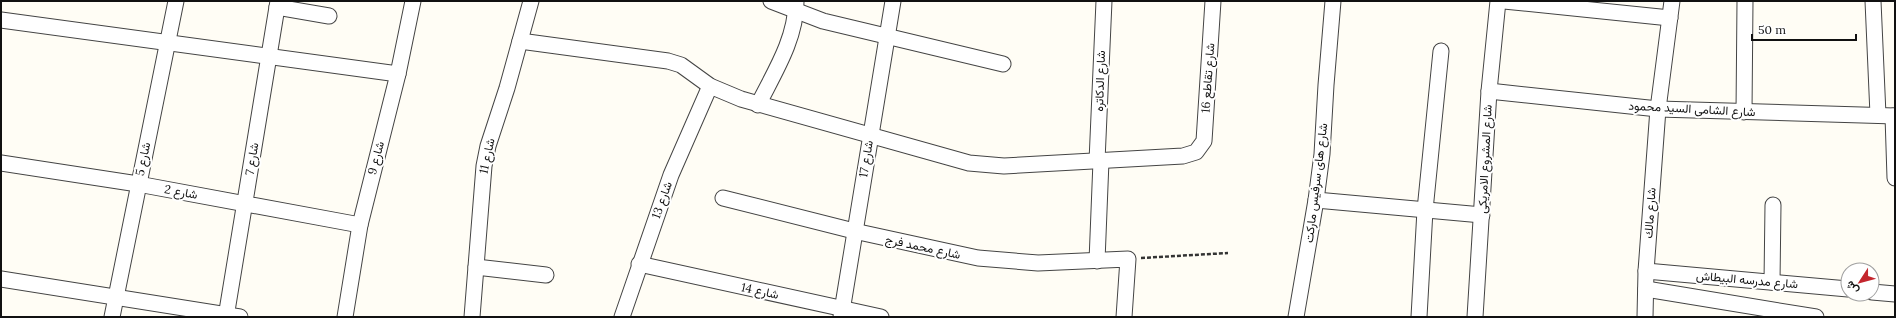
<svg xmlns="http://www.w3.org/2000/svg" width="1896" height="318" font-family="Lora,Vazirmatn,serif">
<style>
.lines{fill:none;stroke-linecap:round;stroke-linejoin:round}
.minor-casing{stroke:#444;stroke-width:17}
.path{stroke:#333;stroke-width:2.5;stroke-dasharray:4 2;stroke-linecap:butt}
.minor{stroke:#fff;stroke-width:15}
.labels{text-anchor:middle;stroke-width:4;stroke-linejoin:round;paint-order:stroke}
.street-label{font-size:12px;fill:#111;stroke:#fff}
</style>
<rect width="100%" height="100%" fill="#fffdf5"/>
<g class="lines">
<g class="minor-casing">
<g id="minor">
<path d="M771,1L823,21L1003,64"/>
<path d="M1504,1L1670,18"/>
<path d="M1873,1L1878,115"/>
<path d="M277,7L329,16"/>
<path d="M1,20L398,74"/>
<path d="M520,41L668,61L681,65L710,86L741,99L969,163L1004,166L1183,156L1196,152L1204,141L1213,1"/>
<path d="M1489,91L1658,109L1895,116"/>
<path d="M758,105C774,73 796,39 796,2"/>
<path d="M1744,112L1745,1"/>
<path d="M1893,116L1895,178"/>
<path d="M1097,161L1104,1"/>
<path d="M1,163L138,184L360,225"/>
<path d="M723,198L854,231L978,258L1038,263L1128,259L1124,317"/>
<path d="M1316,200L1482,215"/>
<path d="M1097,261L1101,161"/>
<path d="M639,264L881,317"/>
<path d="M476,267L546,275"/>
<path d="M1646,271L1848,289"/>
<path d="M1,279L240,317"/>
<path d="M1772,282L1773,205"/>
<path d="M1646,289L1816,317"/>
<path d="M1872,292L1895,294"/>
<path d="M112,317L176,1"/>
<path d="M226,317L278,1"/>
<path d="M345,317L360,225L398,74L413,1"/>
<path d="M472,317L484,166L488,146L507,88L531,1"/>
<path d="M622,317L671,175L710,86"/>
<path d="M841,317L893,1"/>
<path d="M1296,317L1316,200L1322,154L1326,85L1333,1"/>
<path d="M1419,317L1425,210L1441,51"/>
<path d="M1475,317L1489,91L1498,1"/>
<path d="M1645,317L1646,271L1658,109L1672,1"/>
</g>
</g>
<path class="path" d="M1141,258L1228,253"/>
<use href="#minor" class="minor"/>
</g>
<g class="labels">
<g class="street-label">
<text transform="translate(1208 78) rotate(-86)" y="4">شارع تقاطع 16</text>
<text transform="translate(1100 81) rotate(-88)" y="4">شارع الدكاتره</text>
<text transform="translate(1692 109) rotate(3)" y="4">شارع الشامى السيد محمود</text>
<text transform="translate(487 156) rotate(-78)" y="4">شارع 11</text>
<text transform="translate(376 158) rotate(-75)" y="4">شارع 9</text>
<text transform="translate(143 159) rotate(-78)" y="4">شارع 5</text>
<text transform="translate(252 159) rotate(-81)" y="4">شارع 7</text>
<text transform="translate(866 159) rotate(-81)" y="4">شارع 17</text>
<text transform="translate(1485 159) rotate(-87)" y="4">شارع المشروع الامريكى</text>
<text transform="translate(1316 183) rotate(-83)" y="4">شارع هاى سرفيس ماركت</text>
<text transform="translate(181 192) rotate(10)" y="4">شارع 2</text>
<text transform="translate(662 200) rotate(-70)" y="4">شارع 13</text>
<text transform="translate(1650 213) rotate(-86)" y="4">شارع مالك</text>
<text transform="translate(923 247) rotate(12)" y="4">شارع محمد فرج</text>
<text transform="translate(1747 280) rotate(5)" y="4">شارع مدرسه البيطاش</text>
<text transform="translate(760 291) rotate(12)" y="4">شارع 14</text>
</g>
</g>
<rect width="1896" height="318" fill="none" stroke="#111111" stroke-width="4"/>
<g transform="translate(1860 282) rotate(234)"><circle r="19" fill="#ffffff" stroke="#a0a0a0"/>
<path d="M0-3L7 15L0 10L-7 15Z" fill="#c4262e"/>
<text y="-6" font-size="11" font-weight="bold" text-anchor="middle" fill="#111111">ش</text>
</g>
<path d="M1752 34v6h104v-6" fill="none" stroke="#111111" stroke-width="2"/>
<text x="1758" y="34" font-size="12" fill="#111111" stroke="#ffffff" stroke-width="3" paint-order="stroke">50 m</text>
</svg>
